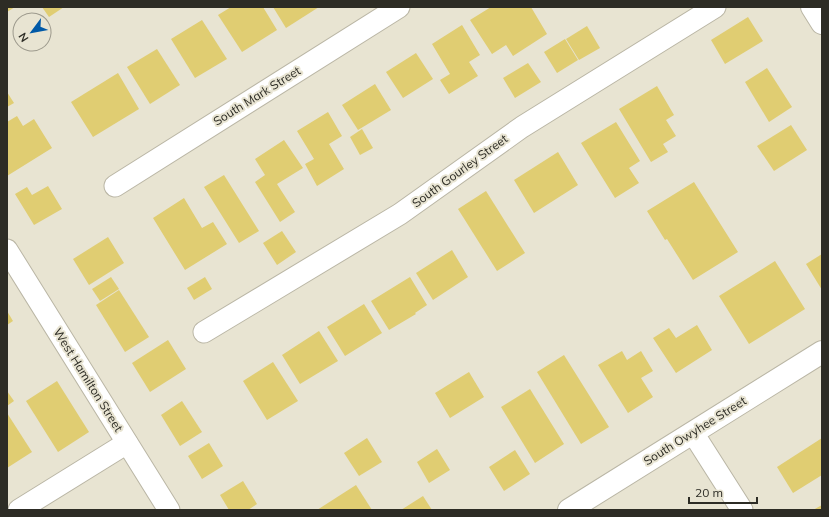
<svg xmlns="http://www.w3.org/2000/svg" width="829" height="517" font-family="Mulish,sans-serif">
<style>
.building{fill:#e0cd72}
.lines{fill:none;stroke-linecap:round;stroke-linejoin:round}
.minor-casing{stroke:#bab6a5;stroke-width:23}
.tertiary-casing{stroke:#bab6a5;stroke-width:24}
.minor{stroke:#fff;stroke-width:21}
.tertiary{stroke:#fff;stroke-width:22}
.labels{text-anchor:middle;stroke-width:4;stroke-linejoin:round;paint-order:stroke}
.street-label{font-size:12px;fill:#2d2c25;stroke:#e8e4d2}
</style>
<rect width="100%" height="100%" fill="#e8e4d2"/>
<g class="building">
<path d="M7,7H15L7,12Z"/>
<path d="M42,7H64L49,17Z"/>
<path d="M231,7H263L277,30L242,52L218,15Z"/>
<path d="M273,7H319L286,28Z"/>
<path d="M491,7H531L547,34L513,56L506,45L492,54L470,20Z"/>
<path d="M748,17L763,41L725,64L711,40Z"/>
<path d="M202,20L227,59L195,78L171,39Z"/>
<path d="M462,25L480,55L469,62L478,76L449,94L440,80L450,74L432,44Z"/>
<path d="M587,26L600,48L579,60L566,39Z"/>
<path d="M565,39L578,60L557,73L544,52Z"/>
<path d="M157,49L180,85L150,104L127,67Z"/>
<path d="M416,53L433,79L403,98L386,72Z"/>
<path d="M528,63L541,82L515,98L503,78Z"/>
<path d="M767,68L792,107L769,122L745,82Z"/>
<path d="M118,73L139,109L93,137L71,102Z"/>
<path d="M375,84L391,110L358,130L342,105Z"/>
<path d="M657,86L674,115L666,120L676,136L663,144L668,152L651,162L619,109Z"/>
<path d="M7,92L14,103L7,107Z"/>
<path d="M328,112L342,136L329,144L344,169L317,186L305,164L314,159L297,131Z"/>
<path d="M17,116L23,126L34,119L52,148L7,176V122Z"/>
<path d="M616,122L640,161L629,168L639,183L615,198L581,143Z"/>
<path d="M791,125L807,150L774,171L757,146Z"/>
<path d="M362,129L373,148L360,155L350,137Z"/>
<path d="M284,140L303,168L277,184L295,212L280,222L255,182L265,175L255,159Z"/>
<path d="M558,152L578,185L534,213L514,180Z"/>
<path d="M224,175L259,231L239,243L204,187Z"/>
<path d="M694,182L738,252L693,280L667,239L665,240L647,211Z"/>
<path d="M48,186L62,209L34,225L15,194L27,187L32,195Z"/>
<path d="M486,191L525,253L497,271L458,209Z"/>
<path d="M184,198L202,228L213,222L227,244L185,270L153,218Z"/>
<path d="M282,231L296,252L277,265L263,243Z"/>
<path d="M108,237L124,263L89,285L73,259Z"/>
<path d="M452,250L468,277L433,300L416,273Z"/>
<path d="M822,254V290L806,264Z"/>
<path d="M775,261L805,309L749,344L719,296Z"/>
<path d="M111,277L119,289L100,301L92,289Z"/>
<path d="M205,277L212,289L194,300L187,288Z"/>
<path d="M410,277L427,305L415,313L416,314L389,330L371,301Z"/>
<path d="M119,290L149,337L125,352L96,305Z"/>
<path d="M364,304L382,333L345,356L327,327Z"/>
<path d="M7,311L13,321L7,325Z"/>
<path d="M697,325L712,350L676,373L653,338L669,328L676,338Z"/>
<path d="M319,331L338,361L300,384L282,355Z"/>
<path d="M168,340L186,369L150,392L132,363Z"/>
<path d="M622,351L627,360L641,351L653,371L641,378L653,397L628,413L598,365Z"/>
<path d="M564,355L609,427L581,444L537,372Z"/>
<path d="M273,362L298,401L267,420L243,381Z"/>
<path d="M469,372L484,397L450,418L435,393Z"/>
<path d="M57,381L89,432L58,452L26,401Z"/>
<path d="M530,389L564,444L535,463L501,407Z"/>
<path d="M7,391L14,401L7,406Z"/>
<path d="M182,401L202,432L180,446L161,415Z"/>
<path d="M7,413L32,452L7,468Z"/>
<path d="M367,438L382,462L359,476L344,453Z"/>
<path d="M822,438V475L793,493L777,467Z"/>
<path d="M209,443L223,466L202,479L188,456Z"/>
<path d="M437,449L450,470L429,483L417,462Z"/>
<path d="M515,450L530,474L504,491L489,467Z"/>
<path d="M243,481L257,504L248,510H229L220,495Z"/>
<path d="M356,485L372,510H317Z"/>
<path d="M423,496L432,510H401Z"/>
<path d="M822,505V510H813Z"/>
</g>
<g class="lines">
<g class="minor-casing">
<g id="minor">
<path d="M115,186L399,7"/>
<path d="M7,250L169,510"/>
<path d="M204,332L400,214L522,127L715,7"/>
<path d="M693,433L742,510"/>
<path d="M19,510L127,443"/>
</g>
</g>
<g class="tertiary-casing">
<g id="tertiary">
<path d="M812,7L822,23"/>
<path d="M569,510L822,352"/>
</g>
</g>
<use href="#minor" class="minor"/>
<use href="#tertiary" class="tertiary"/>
</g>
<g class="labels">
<g class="street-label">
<text transform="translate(257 96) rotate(-32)" y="4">South Mark Street</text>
<text transform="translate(460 171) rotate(-36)" y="4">South Gourley Street</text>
<text transform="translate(88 380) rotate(58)" y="4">West Hamilton Street</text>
<text transform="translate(695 431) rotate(-32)" y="4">South Owyhee Street</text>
</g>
</g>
<rect width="829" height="517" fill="none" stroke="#2d2c25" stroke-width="16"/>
<g transform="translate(32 32) rotate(238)"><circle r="19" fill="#e8e4d2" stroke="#9d9a8d"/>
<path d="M0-3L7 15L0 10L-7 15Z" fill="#0059a7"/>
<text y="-6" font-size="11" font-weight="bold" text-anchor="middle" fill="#2d2c25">N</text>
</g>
<path d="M689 497v6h68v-6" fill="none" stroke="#2d2c25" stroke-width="2"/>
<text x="695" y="497" font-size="12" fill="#2d2c25" stroke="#e8e4d2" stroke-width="3" paint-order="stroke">20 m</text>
</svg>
